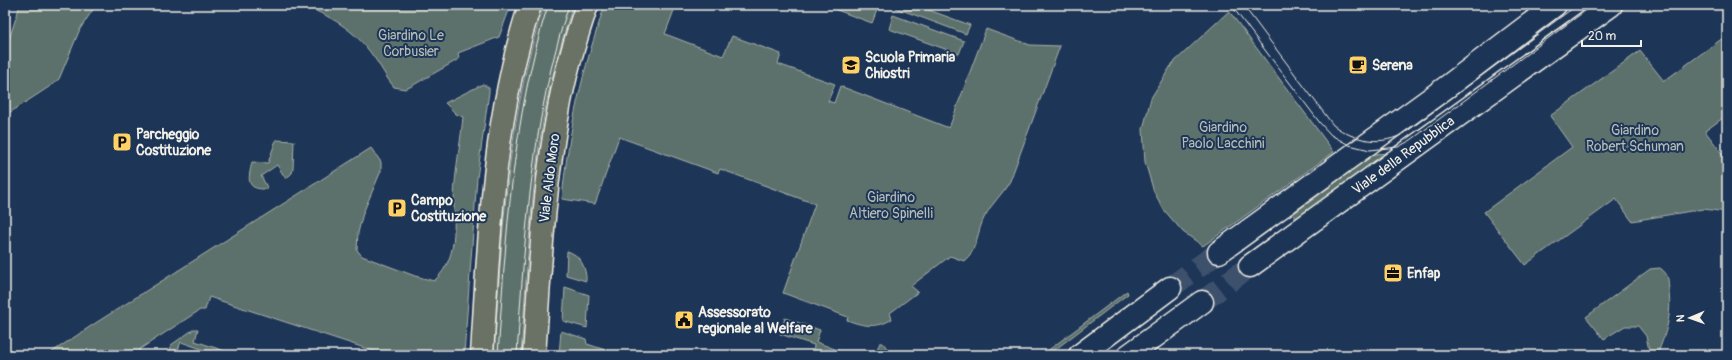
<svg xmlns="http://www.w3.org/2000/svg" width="1732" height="360" font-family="Pangolin,sans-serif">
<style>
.green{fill:#5d716c;stroke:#a8b1aa}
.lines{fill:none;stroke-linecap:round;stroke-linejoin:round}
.secondary-tunnel{stroke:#3d516d;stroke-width:22;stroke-dasharray:22 11;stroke-linecap:butt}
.secondary-casing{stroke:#f4f1e8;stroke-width:25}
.primary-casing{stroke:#f4f1e8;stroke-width:25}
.secondary{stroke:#1d3557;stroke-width:22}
.primary{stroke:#6b7165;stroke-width:22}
.tram{stroke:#f4f1e8;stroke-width:1}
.labels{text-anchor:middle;stroke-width:4;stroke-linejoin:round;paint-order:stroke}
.park-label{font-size:14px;fill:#b8beb6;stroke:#1d3557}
.poi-label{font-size:14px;font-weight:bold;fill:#f4f1e8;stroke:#1d3557;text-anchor:start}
.street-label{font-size:14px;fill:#f4f1e8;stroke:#1d3557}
</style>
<rect width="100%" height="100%" fill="#1d3557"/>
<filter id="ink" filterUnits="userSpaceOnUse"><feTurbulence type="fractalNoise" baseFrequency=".025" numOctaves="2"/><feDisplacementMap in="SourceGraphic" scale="8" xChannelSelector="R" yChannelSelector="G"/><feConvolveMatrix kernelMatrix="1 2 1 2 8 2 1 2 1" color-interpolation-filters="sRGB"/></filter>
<g filter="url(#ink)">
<g class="green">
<path d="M20,5H96L80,29L59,79L52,85L6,115L5,99L9,88L5,86V52Z"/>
<path d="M300,5H511L499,37L458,53L459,59L410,87L405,89L394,87C386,78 381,66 373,56C355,30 330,15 300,5Z"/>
<path d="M544,5H573C562,39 552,75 545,110C530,191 527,273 521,355H494C502,237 507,118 544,5Z"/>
<path d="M605,5H676L665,34L723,56L732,36L781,54L778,64L835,84L828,101L834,103L840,86L949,128L986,29L1030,45L1060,46L1010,181C1003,194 992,203 985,216C977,230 978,250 964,261L950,256L911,286L918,292L890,313L892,319C877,329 863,326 847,320L848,317L783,293L815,204L720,169L718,173L619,137L595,204L562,199C568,132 583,68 605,5Z"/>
<path d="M823,5H865L877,10L872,23Z"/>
<path d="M897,5H915L970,25L966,34L896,8Z"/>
<path d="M1229,11L1334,152L1203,246L1183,232L1164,210L1154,192L1145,162L1143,129L1151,98L1172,64Z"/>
<path d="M893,15L964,41L959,54L889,29Z"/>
<path d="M1727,35V115L1705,131L1727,160V212L1703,209L1632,221L1616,199L1525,265L1484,212L1572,147L1550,116L1640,51L1664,81Z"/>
<path d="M483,84L489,88V92L477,178L464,355H386L209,297L205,310H200L140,349L138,355H52V352L94,324L371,148L381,162V171L363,213L358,233L357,250L362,256L415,276L434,281C463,255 451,216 455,182C457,160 461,139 463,117L456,114L445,103Z"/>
<path d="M276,140L294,141L293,169L292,173L286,179L277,165L261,176L268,189C245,190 248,180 252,162L268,163Z"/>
<path d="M1393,153L1297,219L1293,214L1374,154Z"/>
<path d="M567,251C580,254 587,269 586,281L566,275Z"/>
<path d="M1660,268C1670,275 1668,281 1669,292C1672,316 1666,333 1657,355H1650L1646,336L1638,326H1625L1604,339L1586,317L1650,269Z"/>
<path d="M565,287L589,295L587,328L563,321Z"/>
<path d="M1127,291L1128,294L1048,355H1042Z"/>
<path d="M785,318L820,330L816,342L851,355H813L814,345L780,334Z"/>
<path d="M194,329H198L195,341L237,355H219L181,342L176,355L170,352L171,345Z"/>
<path d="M561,331L586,339L587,344L621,355H559Z"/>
<path d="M880,343H883L892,355H874Z"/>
</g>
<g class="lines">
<g class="secondary-tunnel">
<path d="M1170,288L1219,252"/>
<path d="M1202,302L1250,266"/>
</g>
<g class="secondary-casing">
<g id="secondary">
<path d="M1219,252L1448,86L1555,5"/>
<path d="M1250,266L1611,5"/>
<path d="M1080,355L1170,288"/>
<path d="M1129,355L1202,302"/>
</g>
</g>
<g class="primary-casing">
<g id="primary">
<path d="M482,355C489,238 493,118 530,5"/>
<path d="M534,355C540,274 543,193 558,113C564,77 575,40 587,5"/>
</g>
</g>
<use href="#secondary" class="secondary"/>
<use href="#primary" class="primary"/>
<g class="tram">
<path d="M1231,5L1320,123L1331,135L1349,145L1370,150L1398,147L1411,140L1593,5"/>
<path d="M1243,5L1333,125C1354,141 1383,147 1406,132L1577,5"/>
<path d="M498,355C506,237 512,119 548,5"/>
<path d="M517,355C525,235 531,121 569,5"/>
</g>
</g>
</g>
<defs>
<g id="school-square" transform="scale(1)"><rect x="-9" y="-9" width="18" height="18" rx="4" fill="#ffd166" stroke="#1d3557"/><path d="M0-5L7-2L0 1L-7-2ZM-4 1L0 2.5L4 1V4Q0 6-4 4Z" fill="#111"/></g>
<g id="cafe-square" transform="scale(1)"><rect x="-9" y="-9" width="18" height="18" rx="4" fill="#ffd166" stroke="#1d3557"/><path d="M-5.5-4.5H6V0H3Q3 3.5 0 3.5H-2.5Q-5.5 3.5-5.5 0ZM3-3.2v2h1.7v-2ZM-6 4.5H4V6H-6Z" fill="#111"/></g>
<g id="parking-square" transform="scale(1)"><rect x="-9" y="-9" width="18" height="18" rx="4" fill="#ffd166" stroke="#1d3557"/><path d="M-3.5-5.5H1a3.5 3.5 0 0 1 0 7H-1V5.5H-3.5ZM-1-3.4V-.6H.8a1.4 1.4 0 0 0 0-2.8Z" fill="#111"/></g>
<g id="office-square" transform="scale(1)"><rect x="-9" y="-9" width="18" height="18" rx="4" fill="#ffd166" stroke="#1d3557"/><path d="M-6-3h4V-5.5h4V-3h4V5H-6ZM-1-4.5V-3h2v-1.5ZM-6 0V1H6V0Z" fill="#111"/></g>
<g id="civic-square" transform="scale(1)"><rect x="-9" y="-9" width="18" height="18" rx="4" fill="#ffd166" stroke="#1d3557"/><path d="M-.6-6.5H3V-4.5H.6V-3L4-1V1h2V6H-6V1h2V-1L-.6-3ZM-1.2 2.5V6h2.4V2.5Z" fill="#111"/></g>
</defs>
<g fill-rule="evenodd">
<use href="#school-square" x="851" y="65"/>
<use href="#cafe-square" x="1358" y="65"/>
<use href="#parking-square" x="122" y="142"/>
<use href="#parking-square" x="397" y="208"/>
<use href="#office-square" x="1393" y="273"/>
<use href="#civic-square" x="684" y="320"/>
</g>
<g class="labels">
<g class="park-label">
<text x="411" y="40">Giardino Le<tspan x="411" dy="16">Corbusier</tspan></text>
<text x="1223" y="132">Giardino<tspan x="1223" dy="16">Paolo Lacchini</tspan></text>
<text x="1635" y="135">Giardino<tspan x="1635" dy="16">Robert Schuman</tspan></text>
<text x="891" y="202">Giardino<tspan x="891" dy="16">Altiero Spinelli</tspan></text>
</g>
<g class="poi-label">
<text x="865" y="62">Scuola Primaria<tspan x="865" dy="16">Chiostri</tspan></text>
<text x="1372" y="70">Serena</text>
<text x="136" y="139">Parcheggio<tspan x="136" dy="16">Costituzione</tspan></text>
<text x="411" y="205">Campo<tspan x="411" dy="16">Costituzione</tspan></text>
<text x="1407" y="278">Enfap</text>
<text x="698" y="317">Assessorato<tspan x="698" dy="16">regionale al Welfare</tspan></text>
</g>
<g class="street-label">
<text transform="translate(1403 155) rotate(-36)" y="5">Viale della Repubblica</text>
<text transform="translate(549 178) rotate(-83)" y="5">Viale Aldo Moro</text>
</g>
</g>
<rect width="1732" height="360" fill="none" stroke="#1d3557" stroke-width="20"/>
<rect x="10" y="10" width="1712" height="340" fill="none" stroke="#f4f1e8" stroke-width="1.5" filter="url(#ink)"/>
<g transform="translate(1690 318) rotate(268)" stroke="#1d3557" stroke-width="3" paint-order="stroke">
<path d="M0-3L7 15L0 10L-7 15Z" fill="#f4f1e8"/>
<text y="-6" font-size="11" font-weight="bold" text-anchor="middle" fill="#f4f1e8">N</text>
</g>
<path d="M1582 40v6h59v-6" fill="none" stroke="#f4f1e8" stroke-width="2"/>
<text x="1588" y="40" font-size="12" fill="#f4f1e8" stroke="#1d3557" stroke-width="3" paint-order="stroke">20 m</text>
</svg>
